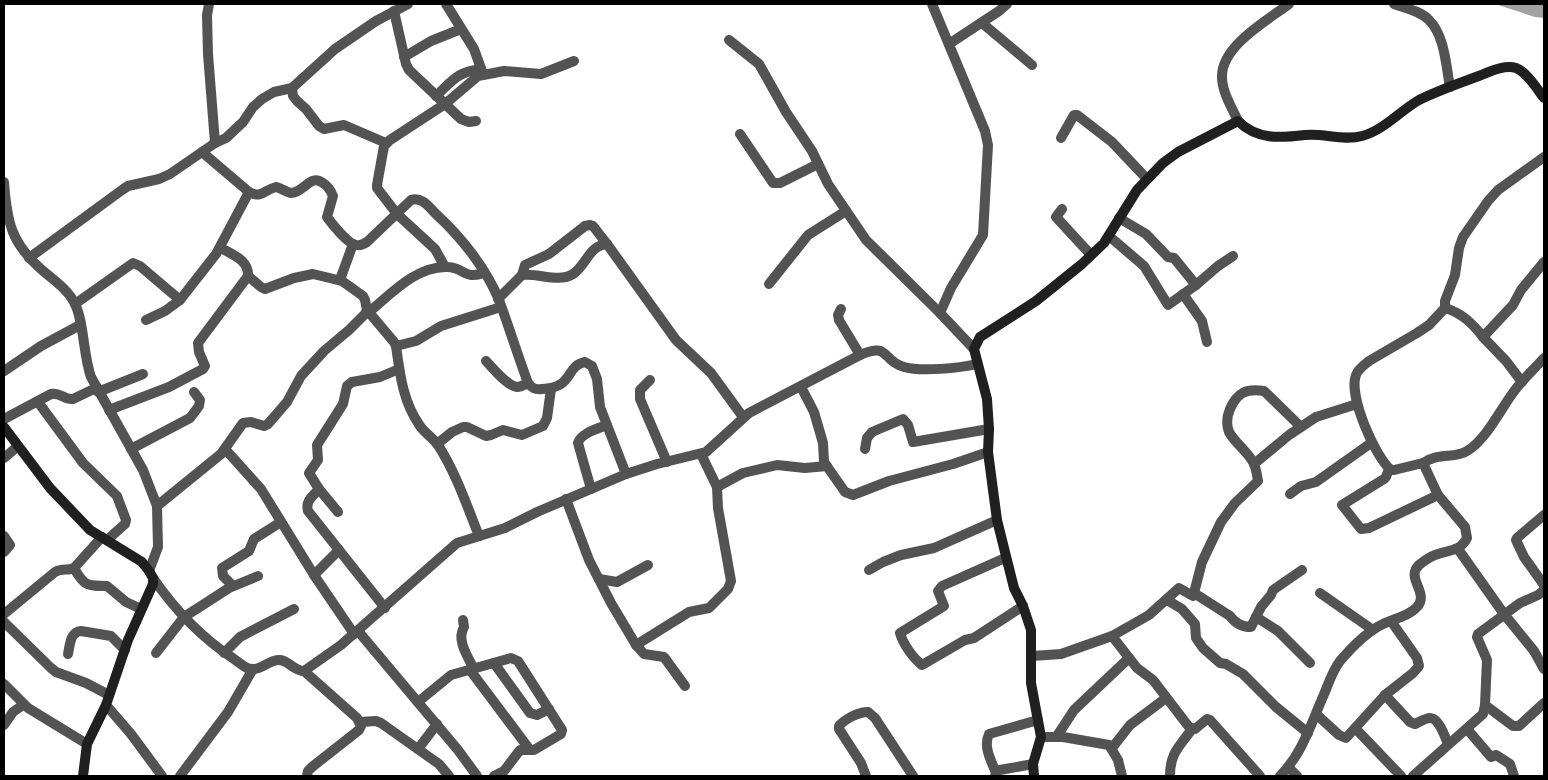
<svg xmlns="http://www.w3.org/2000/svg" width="1548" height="780" font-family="Overpass,sans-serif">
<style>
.water{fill:#a1a1a1}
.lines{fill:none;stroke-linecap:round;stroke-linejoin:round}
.street{stroke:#535353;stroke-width:10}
.secondary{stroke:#202020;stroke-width:10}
</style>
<rect width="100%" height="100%" fill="#fff"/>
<path class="water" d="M1495,4H1544V18L1535,17Z"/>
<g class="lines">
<g class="street">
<path d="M209,4L207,15L208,54L215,143"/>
<path d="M446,4L474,49L483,74"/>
<path d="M932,4L985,131L988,145L983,235L951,288L940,313"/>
<path d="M1394,4C1405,8 1421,11 1429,20C1445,36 1446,66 1450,87"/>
<path d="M394,11L406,64L409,70L461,119L469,122L476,121"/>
<path d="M982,23L1032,65"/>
<path d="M729,40L759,64L786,112L812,151L828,184L866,240L940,313L974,349"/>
<path d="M949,44L999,11L1007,4"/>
<path d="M404,57L431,41L461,29"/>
<path d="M292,88L293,96L297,101L306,109L319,126L324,129L344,125L386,143"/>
<path d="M436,96C453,80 457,72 481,69"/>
<path d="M1238,121C1232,108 1222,92 1222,77C1221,46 1268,20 1289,4"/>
<path d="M740,134L773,183H780L818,164"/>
<path d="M1061,138L1074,115H1077L1112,142L1147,179"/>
<path d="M202,152L249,192C263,199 263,190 276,187C281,188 286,192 291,193C304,193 310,173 323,183C328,186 331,191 333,196L327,217C332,224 348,244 356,245C360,246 364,244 367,242L411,200C421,196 429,207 436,214C461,237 486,268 499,300C509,327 518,356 528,383C532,388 535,390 542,389C574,388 565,366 585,362L592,366L597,379L600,407L626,474"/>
<path d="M4,182C7,222 11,243 42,270C54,280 67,289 74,302C84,319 83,355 91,377L143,470L157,506L158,547L149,571"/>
<path d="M1062,209L1056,217L1091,255"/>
<path d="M1119,218L1146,234L1168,257L1174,258L1196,285L1218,266L1233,256"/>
<path d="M1109,236L1144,266L1168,305L1196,285"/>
<path d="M29,258L122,190L128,186L159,179L170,174L215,143L226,138L243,122L253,107L262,99L274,92L292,88L335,49L376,21L408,4"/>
<path d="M445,267L435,249L397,214L377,188V185L384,146L390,140L445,104L478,76L504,71L541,74L574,61"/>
<path d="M522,275L525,265L549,254L585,226L590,225L593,226L607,244"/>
<path d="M248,276L261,287L265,289L294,278L313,274L342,281"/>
<path d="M769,284L808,235L846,211"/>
<path d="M1183,294L1202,321L1207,342"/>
<path d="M498,299L522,275C538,273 559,283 573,274C586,266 589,245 607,244L676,340L711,373L743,417"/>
<path d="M75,304L133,263L140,266L180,300"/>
<path d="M1445,308C1462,313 1473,324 1483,337L1513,305L1521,290L1544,262"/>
<path d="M841,309L838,315L839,320L860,355"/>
<path d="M367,310L394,342L396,346C400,375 403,402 420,426C425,433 433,438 438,445C456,473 467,506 479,536"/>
<path d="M369,312C391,294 416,266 447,267C464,267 463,280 484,273"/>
<path d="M146,320L165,311L180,300L216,254L249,192"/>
<path d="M1483,337L1506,361L1522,382"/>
<path d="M396,346L416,341L441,326L501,307"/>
<path d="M486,361C493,368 507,386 517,387C521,387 524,385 528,383"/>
<path d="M4,371L41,346L80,325"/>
<path d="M650,380L640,390V399L667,462"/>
<path d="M801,387L814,412L823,443L824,462L845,492L853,495L889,481L953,464L988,452"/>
<path d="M98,392L143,374"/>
<path d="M38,402L83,463L117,496L126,520L125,524L107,540"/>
<path d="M109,410L169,387L203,369L205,366L199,352L198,343L248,276C249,260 233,255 221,248"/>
<path d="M4,419L51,394C60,392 64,400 73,399L96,388"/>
<path d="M437,444L452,432L463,427H467L486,436L491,435L503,430L522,435L543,426L547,418L551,389"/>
<path d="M131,449L190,418L199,406L200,400L194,392"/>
<path d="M225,449L261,489L314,575L354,634"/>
<path d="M865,449L867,438L872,432L903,419L908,425L913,442L989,429"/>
<path d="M4,458L17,447"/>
<path d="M1423,463L1394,470H1391C1375,457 1348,395 1356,375C1358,369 1364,365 1369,361L1417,333L1429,325L1445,308V301L1455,275L1459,248L1463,237L1488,201L1498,190L1544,157"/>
<path d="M1254,464L1289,435L1316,417L1357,404"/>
<path d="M1389,469L1386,477L1384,479L1342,505L1361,529L1369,528L1438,495"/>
<path d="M717,487L743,473L777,465L805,468L827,466"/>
<path d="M319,489C313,496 305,501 308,511L385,608"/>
<path d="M591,489L578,443C581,433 597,429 607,425"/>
<path d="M1290,494L1301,486L1316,482L1371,443"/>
<path d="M566,499L589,560L611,603L636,645L644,654L664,657L685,686"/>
<path d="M157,506L221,454L243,423L251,422L264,426L268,424L287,402L301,376L324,351L349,330L365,314L367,310L365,300L363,296L342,281L341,277L353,244"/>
<path d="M338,512L319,489L309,473L318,460L317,445L343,404L347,386L352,382L380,377L399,369"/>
<path d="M1544,515L1517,538L1516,540L1524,557L1544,585"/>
<path d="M4,536L10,545L4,552"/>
<path d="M1458,549L1504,614L1534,651L1544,669"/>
<path d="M1005,558L942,586L938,591L944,606L900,633C903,644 913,658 922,665L965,640L974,638L1023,606"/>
<path d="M74,568C84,586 87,586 107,586L126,602L141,609"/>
<path d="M869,570L883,562L901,555L934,548L997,520"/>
<path d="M314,575L339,550"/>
<path d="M153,578C175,610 202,638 234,659C238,662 243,666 247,668C260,673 268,659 280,660C289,661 294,671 304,671L341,645L457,543L505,528L537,512L626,474L657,464L706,452L749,413L860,355C891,342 881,361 904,367C921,372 960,368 977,364"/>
<path d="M599,579L617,582L648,565"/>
<path d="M233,586L223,576L222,568L249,551L254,539L281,522"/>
<path d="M1194,593L1202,562L1221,522L1235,503L1258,481C1257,475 1256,467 1253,462C1247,451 1235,443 1229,432C1226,424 1227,416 1230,409C1237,393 1246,388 1264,391L1301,427"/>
<path d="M1320,593L1373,630"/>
<path d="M1167,600L1182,609L1195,624L1196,638L1203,648L1220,663L1226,664L1243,674L1276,707L1308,733"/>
<path d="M4,614L55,572C62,568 68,571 74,568L102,537"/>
<path d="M1256,617L1278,631L1310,663"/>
<path d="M463,620L464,627C456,640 468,657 474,669"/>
<path d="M4,622L51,668L56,672L86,683L109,695"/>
<path d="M358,631L458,750L477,776"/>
<path d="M1112,636L1137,668L1153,680L1189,727L1195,729L1207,719L1210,720L1260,776"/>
<path d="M636,645L689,612L709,608L728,589L731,581L718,508L717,487L701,454"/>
<path d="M156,653L184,617L229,588L258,576"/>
<path d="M224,653L240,637L294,609"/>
<path d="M68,654C70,645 70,632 81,631L111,636L125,650"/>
<path d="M1032,656L1061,654L1112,636L1149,615L1179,588L1193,596L1194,593L1230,616C1235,623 1243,627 1251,627L1261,607L1271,595L1273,590L1302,570"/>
<path d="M494,663L530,713L537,715L549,709"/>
<path d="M470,670L530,750"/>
<path d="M304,671L357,718L361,726L359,730L312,767L308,771L307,776"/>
<path d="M4,684L28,708L87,744"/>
<path d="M1385,695L1410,722L1415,724C1419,722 1426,718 1430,718C1439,718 1445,737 1448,744"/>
<path d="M418,702L451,675L511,658L518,661L562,730L561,734L534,750H520L504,771L494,776"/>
<path d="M106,705L131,734L162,776"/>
<path d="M1485,705L1513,726H1519L1544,703"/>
<path d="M1316,714L1339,735L1346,738L1385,695L1413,673L1419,666L1417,658L1391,621"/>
<path d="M360,722L376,721L381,723L439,764L449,776"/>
<path d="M4,725L13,712L23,705"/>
<path d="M1355,728L1401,776"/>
<path d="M1467,729L1491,757L1496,755L1510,764L1514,776"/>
<path d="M1057,736L1074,710L1129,658"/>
<path d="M1041,737H1063L1109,745L1118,760L1122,776"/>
<path d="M1112,748L1130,725L1166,698"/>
<path d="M418,749L437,724"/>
<path d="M1288,767L1297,776"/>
<path d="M996,773C991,760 983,747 989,734L1038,720"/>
<path d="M180,776L228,712L253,669"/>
<path d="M866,776L861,763L839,729V726C845,719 858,712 868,712L875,718L913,776"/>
<path d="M995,776L996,773L1000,770L1033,764"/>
<path d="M1170,776C1170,753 1179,747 1192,729"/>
<path d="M1280,776C1303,753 1312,721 1325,692C1329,682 1333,670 1340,661C1352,647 1366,632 1383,624C1393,619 1409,616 1417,607C1430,593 1405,578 1419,565C1424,561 1429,557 1435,555C1448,550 1460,552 1467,538L1465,527L1438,495L1423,463C1439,452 1454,459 1467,451C1487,439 1501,408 1515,390C1524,378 1535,368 1544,358"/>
<path d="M1413,776L1483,714L1485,705L1487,660L1477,637L1478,634L1520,603L1538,595L1544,590"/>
</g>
<g class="secondary">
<path d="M4,427L50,488L90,530L142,562L149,571L153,578V584L128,640L106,705L87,744L83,776"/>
<path d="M1034,776L1033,764L1041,737L1031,683V630L1023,606L1014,588L997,520L988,452L989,429L987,399L974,349L980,337L1036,301L1082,264L1104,243L1137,190L1163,163L1178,152L1238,121C1257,140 1280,138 1305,135C1324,133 1343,141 1362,136C1384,130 1400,111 1419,100C1437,91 1457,84 1476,77C1487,73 1504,64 1516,68C1527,72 1537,89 1544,98"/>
</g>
</g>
<rect width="1548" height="780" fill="none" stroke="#000000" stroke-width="10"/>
</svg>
